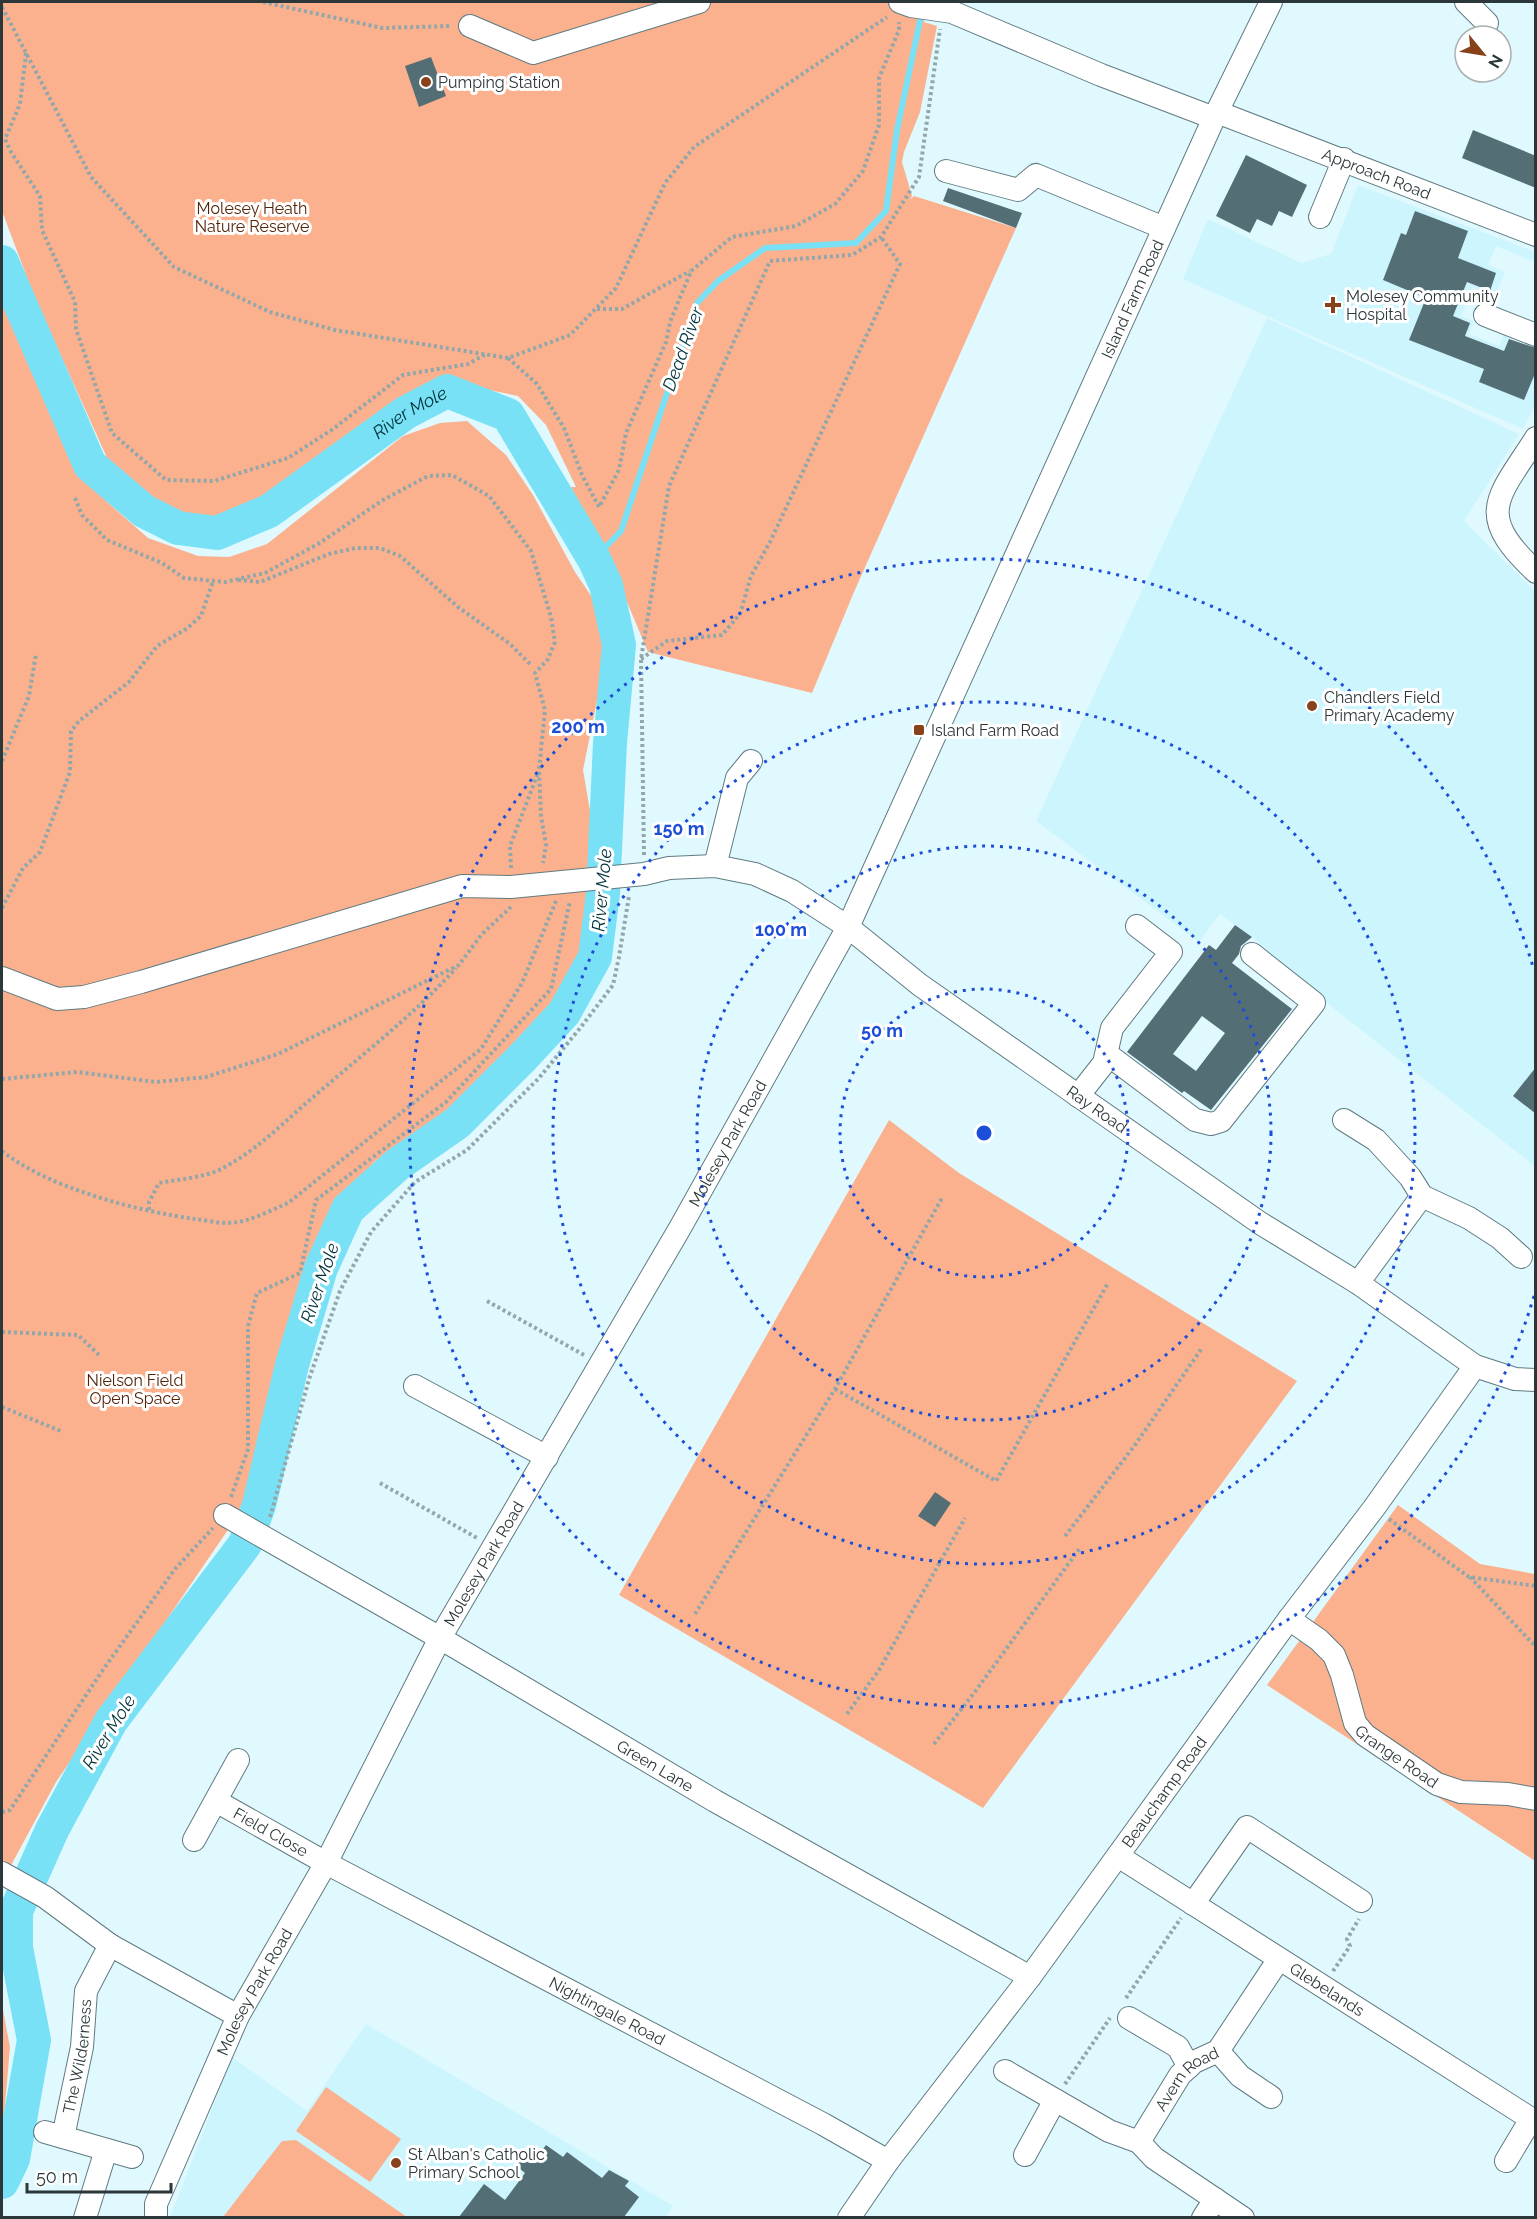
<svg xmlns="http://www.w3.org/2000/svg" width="1537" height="2219" font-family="Raleway,sans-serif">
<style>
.built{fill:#ccf5fe}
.green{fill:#fbb18d}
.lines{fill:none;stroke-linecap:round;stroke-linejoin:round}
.stream{stroke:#79e1f6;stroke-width:6}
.river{stroke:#79e1f6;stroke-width:34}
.building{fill:#536f75;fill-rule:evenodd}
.minor-casing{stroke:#5f7b81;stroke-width:24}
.path{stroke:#93a7aa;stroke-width:4;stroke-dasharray:3 3;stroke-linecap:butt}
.minor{stroke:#fff;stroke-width:22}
.ring{fill:none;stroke:#1d4ed8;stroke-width:3;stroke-dasharray:3 6}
.poi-dot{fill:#87411b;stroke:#fff;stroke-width:2}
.labels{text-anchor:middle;stroke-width:6;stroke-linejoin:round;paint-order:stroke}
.poi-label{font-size:16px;fill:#2b3739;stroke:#fff;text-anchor:start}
.street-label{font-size:16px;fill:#2b3739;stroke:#fff}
.park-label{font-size:16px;fill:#52240a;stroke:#fff}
.water-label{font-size:18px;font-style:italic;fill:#00323b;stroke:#fff}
.centre{fill:#1d4ed8;stroke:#fff;stroke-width:3}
.ring-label{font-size:18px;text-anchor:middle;font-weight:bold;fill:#1d4ed8;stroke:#fff;stroke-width:6;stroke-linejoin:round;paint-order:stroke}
</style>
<rect width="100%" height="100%" fill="#e0f9fe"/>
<g class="built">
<path d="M1358,185L1535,252V262L1496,246L1488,265L1505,272L1495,296L1473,287L1461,316L1474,321L1469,334L1499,346L1512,315L1535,324V346L1511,336L1504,351L1465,336L1453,316L1467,282L1489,290L1496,274L1458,258L1468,231L1415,211L1406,235L1401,233L1383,280L1409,291L1419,267L1435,274L1409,340L1484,369L1479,382L1535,371V405L1523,429L1183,279L1208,219L1301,263L1331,254Z"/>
<path d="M1267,318L1519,434L1464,521L1535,591L1536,1067L1513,1096L1535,1114V1166L1333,1008L1252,937L1220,914L1199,942L1036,821Z"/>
<path d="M366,2024L527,2119L673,2206L665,2218H170L232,2057L307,2111Z"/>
</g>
<g class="green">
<path d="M2,2H927L924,22L937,26L920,112L904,152L902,162L912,196L910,200L914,196L1016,228L854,592L812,693L648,652L598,533L594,536L571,487H576L546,425L518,396L451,382L428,388L364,424L270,499L205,523L153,505L108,460L34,296L2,211Z"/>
<path d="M2,299L33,360L49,413L76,462L106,501L148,538L198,556L229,557L267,544L403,436L440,423L467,421L506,455L533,495L575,572L596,603L606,635L605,661L583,770L594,834L588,903L582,946L560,992L524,1039L459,1107L374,1162L347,1198L322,1227L309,1288L276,1383L244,1500L234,1521L56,1782L2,1882Z"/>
<path d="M889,1120L959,1173L1297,1381L983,1808L619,1595Z"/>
<path d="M1398,1505L1480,1564L1535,1574V1861L1267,1685Z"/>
<path d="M2,2005L10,2047L2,2139Z"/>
<path d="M326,2087L401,2139L370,2182L296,2131Z"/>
<path d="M296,2140L407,2217H223L282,2141Z"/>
</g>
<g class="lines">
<path class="stream" d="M594,559L621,531L697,303L718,281L765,248L856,243L886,211L897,130L922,11"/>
<g class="river">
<path id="s1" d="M2,262L90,465L144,511L178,528L217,533L269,511L405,413L447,391L508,415L594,559L606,585L619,645L610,743L603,893L595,957L564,1013L523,1057L457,1123L398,1164L348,1209L321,1268L292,1365L259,1505L245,1544L111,1721L52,1830L16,1911L2,1931"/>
<path d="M2,2182L13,2159L34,2040L16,1948V1911"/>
</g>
</g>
<g class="building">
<path d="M431,57L446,96L419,107L405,66Z"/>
<path d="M1473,130L1536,156V188L1462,158Z"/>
<path d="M1246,155L1307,185L1292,217L1279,211L1272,226L1257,219L1250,233L1216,216Z"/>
<path d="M948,188L1022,213L1016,228L943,201Z"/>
<path d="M1415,211L1468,231L1458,258L1496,273L1490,291L1467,282L1453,316L1470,323L1465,336L1504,351L1509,339L1536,348V371L1524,400L1479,382L1484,369L1409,340L1426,298L1383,280L1401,233L1406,235Z"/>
<path d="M1235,925L1252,937L1241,946L1239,954L1232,963L1292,1009L1211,1110L1184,1091L1182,1093L1127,1052L1209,945L1216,950ZM1202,1016L1225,1033L1196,1071L1173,1054Z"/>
<path d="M1536,1067V1114L1513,1096Z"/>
<path d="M935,1492L951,1503L935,1527L918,1516Z"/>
<path d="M546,2145L563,2157L567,2152L602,2178L609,2170L629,2181L625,2186L639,2197L624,2217H459L484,2184L505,2200L525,2173L515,2165L528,2149L537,2157Z"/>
</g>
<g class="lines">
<g class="minor-casing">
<g id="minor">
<path d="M900,2L911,6L952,12L1101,75L1214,118"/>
<path d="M1466,2L1487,23"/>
<path d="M470,26L533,53L699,2"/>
<path id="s2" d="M1217,112L1536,235"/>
<path d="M946,171L1018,190L1036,175L1164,228"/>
<path d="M1320,217L1344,159"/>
<path d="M1485,315L1536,335"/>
<path d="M1536,438C1497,499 1474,514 1536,572"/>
<path d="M715,866L737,778L751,761"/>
<path id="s3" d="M2,978L57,999L84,997L141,982L462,886L511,887L644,874L669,868L715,866L755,874L792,891L848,927L920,985L1260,1223L1358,1283L1475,1366L1515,1379L1536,1380"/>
<path d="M1107,1054L1195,1120L1211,1124L1221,1121L1314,1003L1252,954"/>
<path d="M1078,1096L1104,1063L1112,1028L1171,952L1137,926"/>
<path d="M1344,1120L1376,1140L1410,1177L1422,1196L1469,1218L1500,1238L1521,1257"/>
<path d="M1358,1283L1422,1196"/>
<path d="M415,1386L547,1457"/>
<path id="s4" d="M225,1515L440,1638L715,1801L1030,1977"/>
<path id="s5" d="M1289,1619L1319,1640L1334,1655L1342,1675L1355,1723L1365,1735L1437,1784L1461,1792L1508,1794L1536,1799"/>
<path id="s6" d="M216,1801L326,1863L823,2124L888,2161"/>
<path d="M194,1840L238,1760"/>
<path id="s7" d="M1118,1856L1536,2122"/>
<path d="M2,1873L45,1897L110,1945L238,2016"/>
<path d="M1193,1904L1247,1827L1361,1901"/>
<path d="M1129,2018L1178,2047L1189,2067"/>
<path d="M1218,2051L1240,2076L1271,2097"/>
<path d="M1005,2071L1109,2131L1139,2142L1154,2158L1243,2218"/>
<path d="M45,2132L132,2157"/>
<path id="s8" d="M63,2137L82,2047L86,1991L110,1945"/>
<path id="s9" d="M1139,2142L1180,2075L1194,2062L1218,2051L1279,1959"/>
<path d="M1025,2155L1055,2100"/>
<path d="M1506,2161L1531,2119"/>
<path d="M85,2218L106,2150"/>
<path id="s10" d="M156,2218V2204L238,2016L326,1863L440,1638L680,1228L848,927L1214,118L1271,2"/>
<path id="s11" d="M849,2218L888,2161L1030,1977L1289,1619L1374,1508L1475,1366"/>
<path d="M1203,2218L1215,2199"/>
</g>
</g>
<g class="path">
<path d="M263,2L382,28L451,26"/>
<path d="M2,7L91,177L174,267L270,312L335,330L508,358L570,335L616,288L665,183L694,147L887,17"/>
<path d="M26,53L20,104L5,139L11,152L40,196L42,230L75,302L76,329L112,433L166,480L214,481L288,458L333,429L403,375L468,364L486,354"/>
<path d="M597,309H622L690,271"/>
<path d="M508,358L537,384L564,428L582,475L599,507L619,470L626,433L666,342L670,322L691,271L732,237L796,226L835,204L863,171L879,125V78L899,30V22"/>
<path d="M75,498L82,515L107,540L162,563L184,578L225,582L265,573L318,544L383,500L428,476L452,475L489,496L531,551L551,617L555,642L548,659L535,673L545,710L539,770L541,816L546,845L543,863"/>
<path d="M238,580L260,582L329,554L356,548H380L400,556L458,607L510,644L530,664"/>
<path d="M641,659L667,641L722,635L740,614L751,576L770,542L900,264L881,237"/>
<path d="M2,761L29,696L36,654"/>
<path d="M644,855L641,659L669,486L770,261L852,255L881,237L919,177L940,29"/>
<path d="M511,868L510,846L538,773"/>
<path d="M2,908L23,868L40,852L70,772L71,731L79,721L129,682L157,646L186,629L201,616L213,581"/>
<path d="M2,1079L77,1072L156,1082L206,1077L278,1054L459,965L482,934L511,907"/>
<path d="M2,1151C48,1188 137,1211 195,1219C205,1220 217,1223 227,1223C248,1223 269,1211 288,1203L481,1049L522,983L556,901"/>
<path d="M149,1210V1202L159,1183C179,1179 203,1178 221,1169C256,1151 282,1124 311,1099C360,1056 412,1017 456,968"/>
<path d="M487,1301L584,1355"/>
<path d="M2,1332L78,1335L99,1355"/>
<path d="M835,1389L996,1481L1108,1283"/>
<path d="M2,1407L61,1431"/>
<path d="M380,1483L477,1538"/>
<path d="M231,1497L248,1449V1326L257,1293L300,1273L316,1200L446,1102L551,989L570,901"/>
<path d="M270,1517L310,1376L340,1291L371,1232L415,1182L467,1150L539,1078L581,1027L613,985L619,957L629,896"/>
<path d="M1389,1519L1469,1577L1536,1586"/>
<path d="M1065,1536L1135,1445L1202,1348"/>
<path d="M1470,1577L1536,1647"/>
<path d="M695,1614L835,1389L942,1198"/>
<path d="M847,1714L879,1670L965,1518"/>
<path d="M934,1744L974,1693L1080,1548"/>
<path d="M2,1812L10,1810L100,1674L175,1569L213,1528"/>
<path d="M1333,1971L1350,1946L1347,1939L1359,1919"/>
<path d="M1126,1998L1181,1918"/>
<path d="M1065,2084L1110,2018"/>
</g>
<use href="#minor" class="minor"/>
</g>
<g class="ring">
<circle cx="984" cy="1133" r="144"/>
<circle cx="984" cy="1133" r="287"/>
<circle cx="984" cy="1133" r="431"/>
<path d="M1534 1296A574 574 0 1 1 1534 970"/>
</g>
<g class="poi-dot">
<circle cx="426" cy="82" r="6"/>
<path d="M1330 296h6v6h6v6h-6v6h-6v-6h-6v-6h6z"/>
<circle cx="1312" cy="706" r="6"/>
<rect x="913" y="724" width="12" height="12" rx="3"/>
<circle cx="396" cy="2163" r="6"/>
</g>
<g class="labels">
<g class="poi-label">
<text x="438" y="88">Pumping Station</text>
<text x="1346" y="302">Molesey Community<tspan x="1346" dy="18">Hospital</tspan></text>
<text x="1324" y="703">Chandlers Field<tspan x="1324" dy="18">Primary Academy</tspan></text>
<text x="931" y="736">Island Farm Road</text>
<text x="408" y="2160">St Alban's Catholic<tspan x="408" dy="18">Primary School</tspan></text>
</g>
<g class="street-label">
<text dy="6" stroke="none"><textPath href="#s2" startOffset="171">Approach Road</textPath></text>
<text dy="6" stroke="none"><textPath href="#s10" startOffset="2157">Island Farm Road</textPath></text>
<text dy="6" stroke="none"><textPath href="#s3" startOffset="1191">Ray Road</textPath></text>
<text dy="6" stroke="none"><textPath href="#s10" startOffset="1220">Molesey Park Road</textPath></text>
<text dy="6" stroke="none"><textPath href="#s10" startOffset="734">Molesey Park Road</textPath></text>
<text dy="6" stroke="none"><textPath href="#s5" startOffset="183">Grange Road</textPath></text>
<text dy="6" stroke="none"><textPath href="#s4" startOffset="498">Green Lane</textPath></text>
<text dy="6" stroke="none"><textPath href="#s11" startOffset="530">Beauchamp Road</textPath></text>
<text dy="6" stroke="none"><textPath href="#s6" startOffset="63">Field Close</textPath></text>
<text dy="6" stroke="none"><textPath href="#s7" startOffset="248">Glebelands</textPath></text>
<text dy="6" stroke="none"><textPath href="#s10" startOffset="248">Molesey Park Road</textPath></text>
<text dy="6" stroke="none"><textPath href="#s6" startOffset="444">Nightingale Road</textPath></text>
<text dy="6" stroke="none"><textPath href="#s8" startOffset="82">The Wilderness</textPath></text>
<text dy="6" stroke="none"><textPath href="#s9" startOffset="81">Avern Road</textPath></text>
</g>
<g class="park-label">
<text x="252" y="214">Molesey Heath<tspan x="252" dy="18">Nature Reserve</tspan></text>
<text x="135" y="1386">Nielson Field<tspan x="135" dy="18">Open Space</tspan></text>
</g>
<g class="water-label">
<text transform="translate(683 349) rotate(-70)" y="6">Dead River</text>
<text dy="6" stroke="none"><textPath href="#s1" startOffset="598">River Mole</textPath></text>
<text transform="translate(602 890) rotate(-85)" y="6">River Mole</text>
<text transform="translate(320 1283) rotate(-71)" y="6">River Mole</text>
<text transform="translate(109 1732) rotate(-58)" y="6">River Mole</text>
</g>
</g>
<circle cx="984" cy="1133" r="9" class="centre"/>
<g class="ring-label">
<text x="578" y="733">200 m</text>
<text x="679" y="835">150 m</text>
<text x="781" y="936">100 m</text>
<text x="882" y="1037">50 m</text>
</g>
<rect width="1537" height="2219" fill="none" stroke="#2b3739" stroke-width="6"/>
<g transform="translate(1483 54) rotate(120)"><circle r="28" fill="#ffffff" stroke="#aaafb0" stroke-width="1.5"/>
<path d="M0-4.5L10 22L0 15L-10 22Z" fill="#87411b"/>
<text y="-9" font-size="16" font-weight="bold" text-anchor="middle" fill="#2b3739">N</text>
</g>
<path d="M27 2183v9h144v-9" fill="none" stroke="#2b3739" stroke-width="3"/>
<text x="36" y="2183" font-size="18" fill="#2b3739" stroke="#ffffff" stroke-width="4.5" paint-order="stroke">50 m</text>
</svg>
